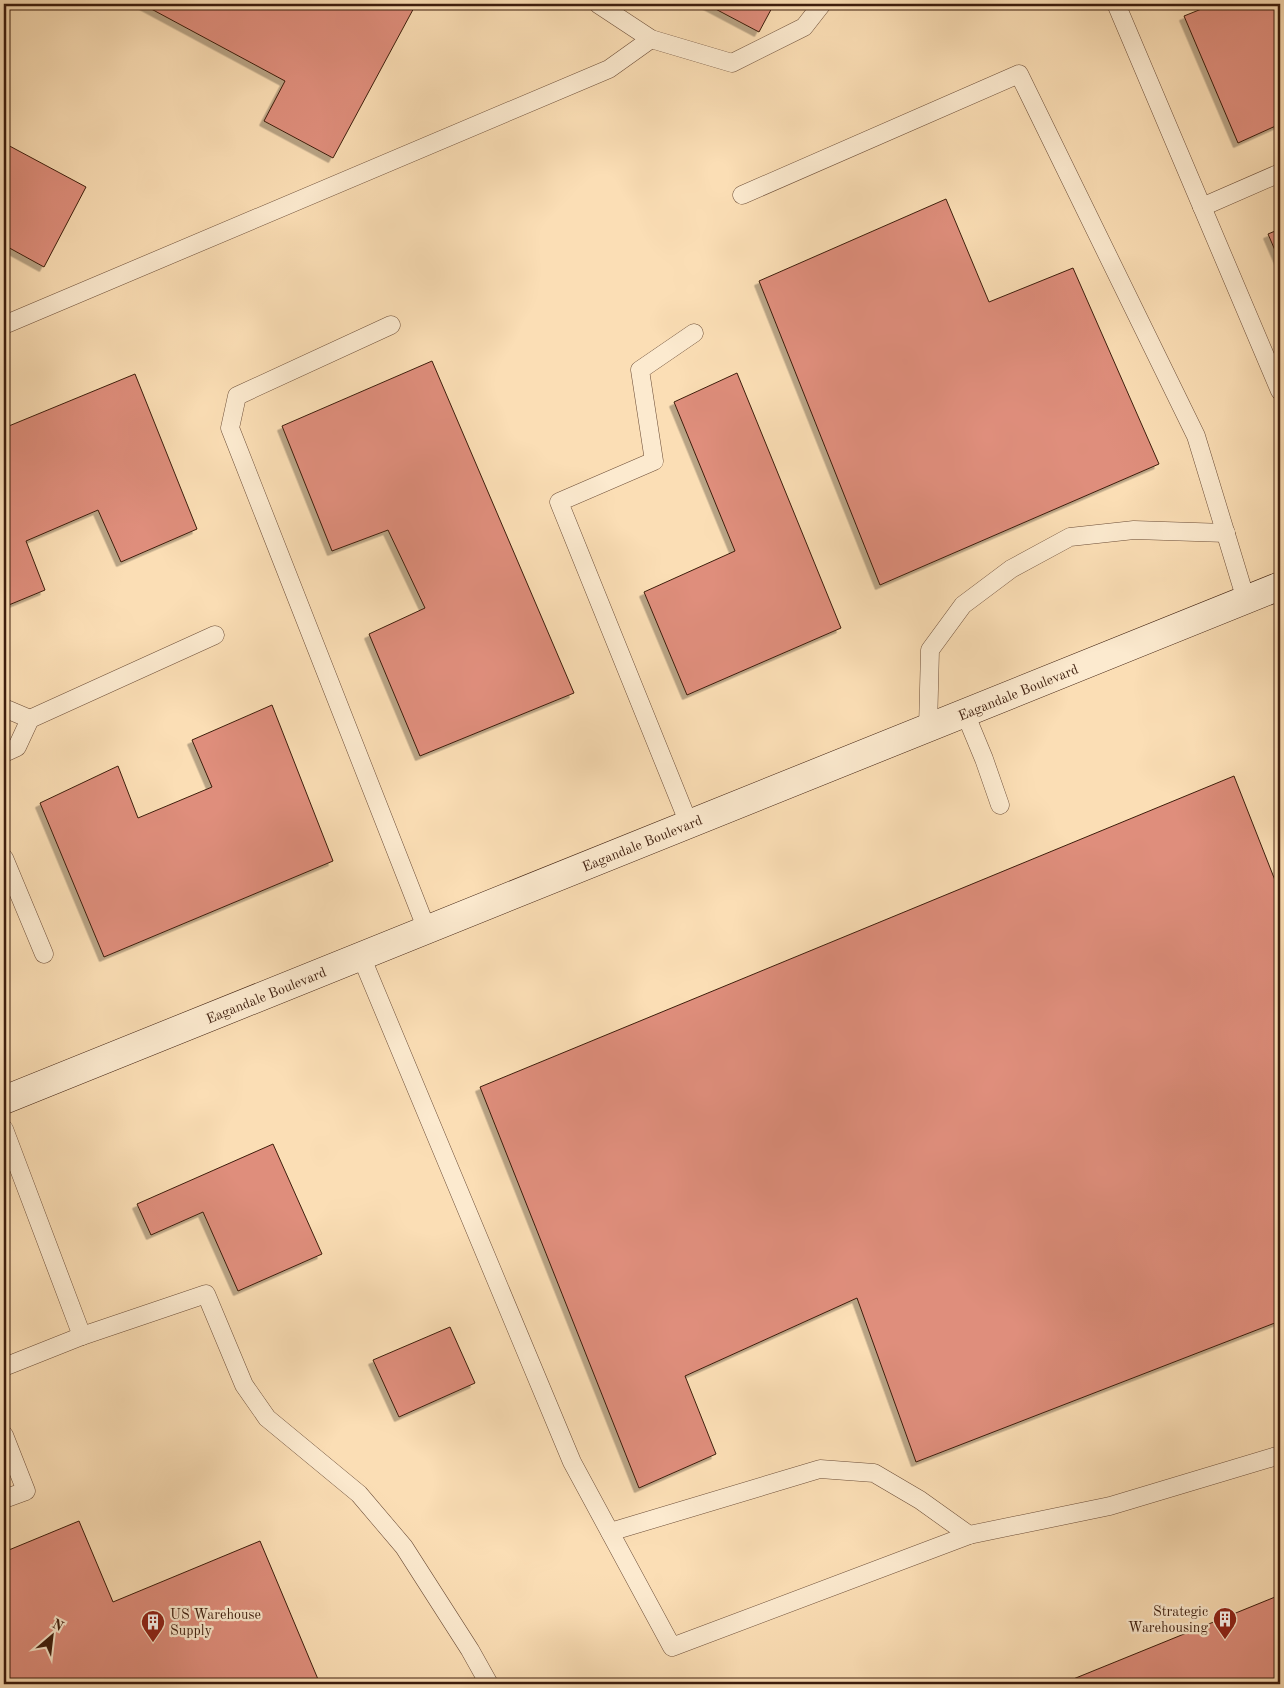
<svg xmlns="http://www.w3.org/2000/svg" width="1284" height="1688" font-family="'Old Standard TT',serif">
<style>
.building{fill:#df8e7b;stroke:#3d1d0d;filter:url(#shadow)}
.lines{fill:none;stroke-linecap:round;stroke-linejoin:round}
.lane-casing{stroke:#6c4d37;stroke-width:19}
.secondary-casing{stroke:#3d1d0d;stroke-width:29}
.lane{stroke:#fceacf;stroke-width:18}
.secondary{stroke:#fceacf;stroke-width:28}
.labels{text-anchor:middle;stroke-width:4.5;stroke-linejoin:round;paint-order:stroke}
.street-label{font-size:14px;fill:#3d1d0d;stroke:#fceacf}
.poi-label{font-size:14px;fill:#3d1d0d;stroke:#fceacf;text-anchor:end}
</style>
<defs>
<filter id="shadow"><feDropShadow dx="-4.5" dy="4.5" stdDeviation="0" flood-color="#0004"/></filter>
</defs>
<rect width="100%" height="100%" fill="#fbdeb5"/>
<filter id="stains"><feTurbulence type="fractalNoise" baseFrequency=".004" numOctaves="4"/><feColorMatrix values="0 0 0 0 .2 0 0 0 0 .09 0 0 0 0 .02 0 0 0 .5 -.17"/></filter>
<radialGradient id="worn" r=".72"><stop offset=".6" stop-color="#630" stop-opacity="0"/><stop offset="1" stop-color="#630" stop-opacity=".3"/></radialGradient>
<g class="building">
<path d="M4,4H13L4,20Z"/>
<path d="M142,4H416L333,158L264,121L285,81Z"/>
<path d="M706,4H774L759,32Z"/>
<path d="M1214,4H1280V124L1238,143L1184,16Z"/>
<path d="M4,143L86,187L44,267L4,245Z"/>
<path d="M946,199L989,302L1073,268L1159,464L880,585L759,281Z"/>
<path d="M1280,229V262L1268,234Z"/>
<path d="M432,361L574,693L420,756L369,634L425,608L388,530L332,551L282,426Z"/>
<path d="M737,373L841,628L687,695L644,592L735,551L674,402Z"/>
<path d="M135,374L197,529L121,562L98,510L26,541L45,590L4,607V428Z"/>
<path d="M272,705L333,861L104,957L40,803L118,766L138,818L212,787L192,740Z"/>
<path d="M1234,776L1280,893V1321L916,1462L857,1298L685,1376L716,1454L639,1488L480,1087Z"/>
<path d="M273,1144L322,1254L238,1291L203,1212L151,1235L137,1204Z"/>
<path d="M450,1327L475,1383L399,1417L373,1360Z"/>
<path d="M79,1521L113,1602L260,1541L320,1684H4V1552Z"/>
<path d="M1280,1595V1684H1061Z"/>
</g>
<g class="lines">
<g class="lane-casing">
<g id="lane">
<path d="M598,4L651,39L732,63L804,27L822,4"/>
<path d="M1120,4L1117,6L1280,391"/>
<path d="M742,195L1019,74L1196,436L1246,600"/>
<path d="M1202,207L1280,173"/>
<path d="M4,325L609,69L651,39"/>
<path d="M391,325L237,396L230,428L427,930"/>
<path d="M4,708L30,719L17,747L4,753"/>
<path d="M965,713L984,759L1000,805"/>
<path d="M30,719L215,635"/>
<path d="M928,728L930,650L963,605L1011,569L1070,537L1134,530L1226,533"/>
<path d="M689,824L559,502L654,461L640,370L694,333"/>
<path d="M4,858L44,954"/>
<path d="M361,956L572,1462L672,1647L969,1535L1110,1506L1280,1455"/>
<path d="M4,1129L82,1336L206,1294L244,1385L267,1418L359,1494L404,1547L470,1650L489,1684"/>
<path d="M4,1367L82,1336"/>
<path d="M4,1435L26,1491L4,1499"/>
<path d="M610,1532L820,1469L874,1473L920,1500L969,1535"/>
</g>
</g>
<g class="secondary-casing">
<path id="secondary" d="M4,1100L1280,586"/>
</g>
<use href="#lane" class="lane"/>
<use href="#secondary" class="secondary"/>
</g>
<defs>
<g id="building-pin" transform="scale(1.25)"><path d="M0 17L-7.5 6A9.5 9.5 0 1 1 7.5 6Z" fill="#8f2418" stroke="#fceacf"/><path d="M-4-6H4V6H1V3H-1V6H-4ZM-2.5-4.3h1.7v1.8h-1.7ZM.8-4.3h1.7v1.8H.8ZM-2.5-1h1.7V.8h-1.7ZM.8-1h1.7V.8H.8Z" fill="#fff"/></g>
</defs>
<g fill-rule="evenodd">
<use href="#building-pin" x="1225" y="1619"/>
<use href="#building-pin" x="153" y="1622"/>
</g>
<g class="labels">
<g class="street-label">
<text transform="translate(1018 692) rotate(-22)" y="5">Eagandale Boulevard</text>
<text transform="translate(642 843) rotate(-22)" y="5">Eagandale Boulevard</text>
<text transform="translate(266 995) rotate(-22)" y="5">Eagandale Boulevard</text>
</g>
<g class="poi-label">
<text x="1208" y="1616">Strategic<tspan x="1208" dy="16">Warehousing</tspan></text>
<text x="170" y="1619" text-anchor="start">US Warehouse<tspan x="170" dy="16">Supply</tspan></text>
</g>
</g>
<rect width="1284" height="1688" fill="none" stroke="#fbdeb5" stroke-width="20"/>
<rect x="5" y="5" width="1274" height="1678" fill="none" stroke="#3d1d0d" stroke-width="2.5"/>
<rect x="10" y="10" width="1264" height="1668" fill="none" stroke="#3d1d0d"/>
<g transform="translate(52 1636) rotate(28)" stroke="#fceacf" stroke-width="4" paint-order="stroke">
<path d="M0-4L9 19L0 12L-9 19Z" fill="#3d1d0d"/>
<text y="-8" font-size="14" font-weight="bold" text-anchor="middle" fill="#3d1d0d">N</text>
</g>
<rect width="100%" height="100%" filter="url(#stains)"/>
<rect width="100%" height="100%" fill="url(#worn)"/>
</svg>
